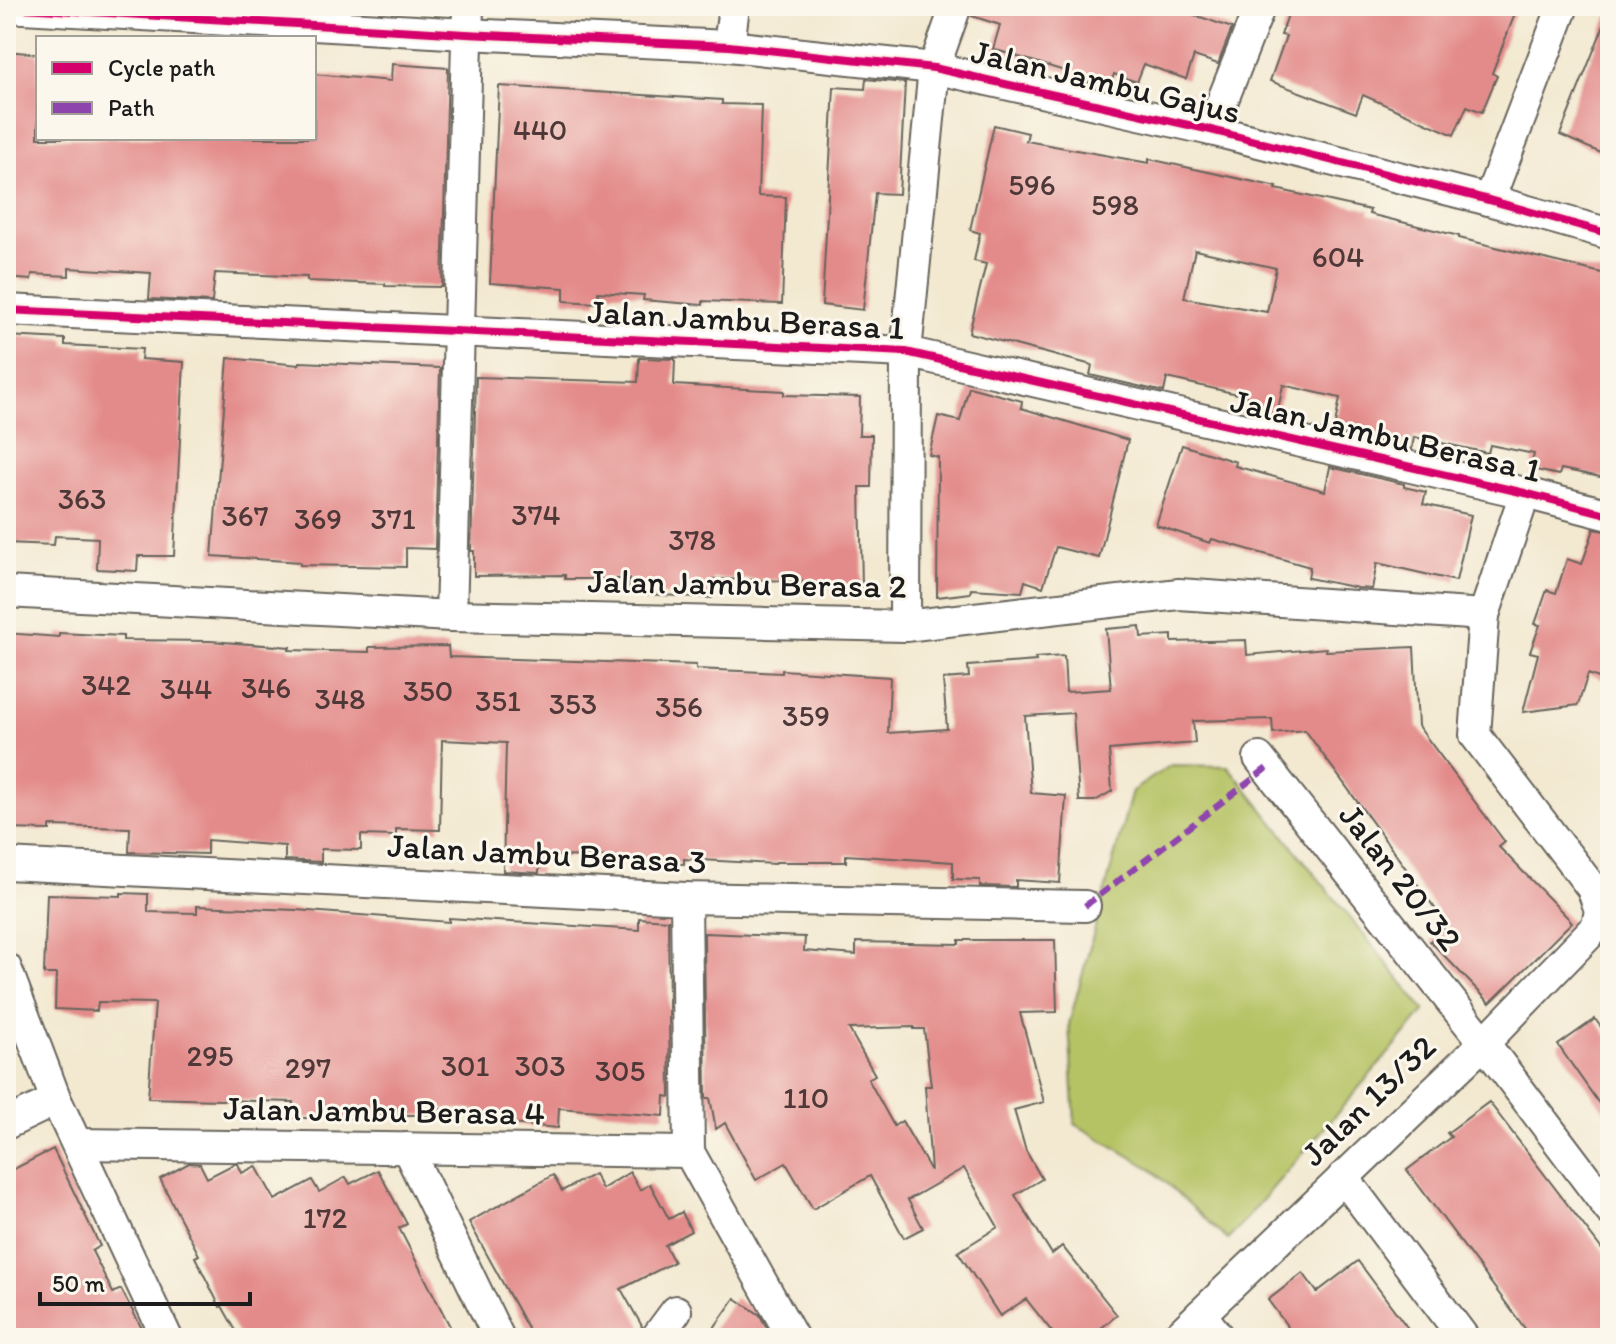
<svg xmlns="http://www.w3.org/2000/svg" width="1616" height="1344" font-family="Itim,sans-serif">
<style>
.green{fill:#b6c365;stroke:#697040;stroke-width:2}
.building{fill:#e38b8a;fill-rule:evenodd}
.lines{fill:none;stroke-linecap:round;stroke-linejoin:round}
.street-casing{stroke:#67645b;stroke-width:34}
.street{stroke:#fff;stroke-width:30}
.quiet{stroke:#8e44ad;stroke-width:6;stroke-dasharray:12 6;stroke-linecap:butt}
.cycleway-casing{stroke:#fbf7ec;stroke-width:13}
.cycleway{stroke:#d6006c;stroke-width:8}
.labels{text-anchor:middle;stroke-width:6;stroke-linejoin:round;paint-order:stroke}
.number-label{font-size:30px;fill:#4e3838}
.street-label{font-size:34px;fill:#1c1c1c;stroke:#fbf7ec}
</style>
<rect width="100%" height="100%" fill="#fbf7ec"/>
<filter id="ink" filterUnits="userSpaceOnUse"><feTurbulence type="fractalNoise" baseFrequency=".0125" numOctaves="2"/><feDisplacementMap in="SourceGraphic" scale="16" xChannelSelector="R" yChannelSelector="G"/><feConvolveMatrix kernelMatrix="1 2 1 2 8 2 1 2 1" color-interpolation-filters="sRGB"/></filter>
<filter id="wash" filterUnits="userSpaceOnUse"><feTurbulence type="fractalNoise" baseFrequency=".006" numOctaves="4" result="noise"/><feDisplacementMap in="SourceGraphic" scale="32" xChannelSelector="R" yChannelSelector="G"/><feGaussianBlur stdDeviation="1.8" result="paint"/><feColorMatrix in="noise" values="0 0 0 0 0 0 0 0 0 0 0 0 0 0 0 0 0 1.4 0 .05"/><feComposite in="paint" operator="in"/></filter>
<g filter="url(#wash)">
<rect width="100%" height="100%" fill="#f3e9d1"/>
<path class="green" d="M1171,765L1228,766L1425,1011L1228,1240L1150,1168L1075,1124L1069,1024L1132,791Z"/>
<g id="blocks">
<g class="building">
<path d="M974,6H1169L1232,28L1218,64L1194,56L1186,79L1144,64L1137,82L1114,74L1109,89L1086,82L1087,78L993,49L1000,25L972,16Z"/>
<path d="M1291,6H1518L1492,73L1497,76L1482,112L1467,106L1454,135L1363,95L1356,113L1270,81L1286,36L1281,35Z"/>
<path d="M1608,15L1610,16V157L1560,135Z"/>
<path d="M6,51L38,54V138H314V74L391,81L392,64L448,68L442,287L385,286V284L307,281V277L215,273L212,302L149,299L151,273L69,268V276L32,274L31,280L6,278Z"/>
<path d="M866,79L905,83L899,194L875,193L863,310L822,305L834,87L865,89Z"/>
<path d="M499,86L722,100V104L761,105L758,196L786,197L782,304L703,301V305L643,300L644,295L598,292L597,303L564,301V288L490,283Z"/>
<path d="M994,125L1028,133L1026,141L1149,163V159L1277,187L1276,189L1370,210L1369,214L1459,236V238L1610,275V479L1561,469L1559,475L1531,469L1534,454L1490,445L1488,453L1414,437L1412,449L1337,432L1334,430L1340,398L1283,385L1277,415L1243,408L1246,396L1167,378L1164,392L1090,375L1092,365L969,333L986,264L974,261L980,233L970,230ZM1195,250L1276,268L1267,312L1184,298Z"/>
<path d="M6,336L65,339V345L142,349L141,359L184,362L174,556H138L137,571L97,569L98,538L55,536L54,545L6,543Z"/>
<path d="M228,358L299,365L300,362L440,368L435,549L406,548V567L300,565V562L212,556Z"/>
<path d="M639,358L675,359L674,385L784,391V395L860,397L859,435H872L871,487H860L862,587L802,588V581L713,579L712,598L628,593L629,579H565V575L474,576V551H471L476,377L638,382Z"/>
<path d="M969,387L1022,401L1021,408L1128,440L1099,558L1056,547L1043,587L1025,581L1022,592L971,589L970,593L937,597L938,457L929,455L938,416L960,421Z"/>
<path d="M1182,445L1236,462L1235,466L1325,491L1330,467L1404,484V487L1426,492L1423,504L1471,515L1456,581L1377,563L1372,589L1358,588L1308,578L1310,567L1212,539L1210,543L1156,525Z"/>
<path d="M1594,529L1610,532V682L1588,674L1578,705L1523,712L1538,654L1530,652L1540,625L1535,624L1547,590L1556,593L1567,559L1582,564Z"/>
<path d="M1140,626L1141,637L1172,635V642L1246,640L1247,655L1326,648V651L1414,647L1418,726L1505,842L1499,847L1572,922L1490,1003L1430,941L1447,925L1305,730L1273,733L1272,719L1193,721L1195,743L1109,750L1112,791L1095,801H1079L1073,713L1025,716L1031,793L1066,796L1060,883L1016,880V887L980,886V880L953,879V862L846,855V862H776L775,864L684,859V864L628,861V857L539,856V873L503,871L506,743L442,740L440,830L396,829V836L361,835V850L321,849V862L285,860V846L207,840V854L129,852L130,828L50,826V830L6,829V633L59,637V633L123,636V640L210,641L290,647L289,650L327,651L369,652V647L448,646L449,657L696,665V669L782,673V670L890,677L888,733L947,729L943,679L969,677L968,666L1036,661L1035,658L1064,656L1066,692L1111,689L1106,629Z"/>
<path d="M121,893L148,894V912L197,913V906L296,910L449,922V918L639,930V918L668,920L670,1097L665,1096L664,1116L559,1108L558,1128L475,1121L476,1110L428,1109V1115H369V1118H293V1102L148,1098L155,1003L98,1002L97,1011L55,1009L56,974H44L47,894L121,896Z"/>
<path d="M704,933L805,937L804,951L856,955V942L959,944V940H1055L1057,1012L1020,1013L1044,1102L1014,1110L1026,1151L1042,1179L1015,1195L1052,1254L1062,1246L1117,1315L1089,1338H1057L1026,1299L1000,1316L958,1252L998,1227L964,1168L908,1200L923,1228L904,1238L870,1176L813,1209L786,1163L756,1180L725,1123L716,1129L710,1098H706ZM914,1027V1029H924L931,1086H925L931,1171L902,1121L894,1126L868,1079L875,1075L849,1029Z"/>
<path d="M1595,1019L1610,1039V1119L1558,1045Z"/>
<path d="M1489,1102L1610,1260V1338H1532L1407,1170L1451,1137L1447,1133Z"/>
<path d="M53,1149L100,1246L92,1251L113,1293L121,1289L147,1338H6V1173Z"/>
<path d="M189,1163L200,1164L207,1178L234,1164H238L242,1173L256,1166L275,1200L312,1180L319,1192L346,1177L350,1184L378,1170L407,1224L399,1228L456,1338H240L222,1306L220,1307L195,1257L199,1255L160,1179Z"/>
<path d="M630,1172L640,1190L650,1184L669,1219L682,1212L691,1231L665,1245L674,1262L621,1289L642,1326L639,1333L631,1338H533L469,1222L553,1175L562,1191L594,1174L602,1189Z"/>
<path d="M1358,1261L1415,1338H1296L1268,1300L1303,1273L1317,1292Z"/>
<path d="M735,1298L760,1315L772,1338H707Z"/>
</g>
</g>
</g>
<g filter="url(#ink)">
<use href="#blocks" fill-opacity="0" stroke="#67645b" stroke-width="2"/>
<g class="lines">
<g class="street-casing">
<g id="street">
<path d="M6,7L466,34L729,46L934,68L1211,130L1489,200L1610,234"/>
<path d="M729,46L734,6"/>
<path d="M1211,130L1260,6"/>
<path d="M1489,200L1563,6"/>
<path d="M6,310L906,352L1525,493L1610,515"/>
<path d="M6,592L451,616L905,626L1179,594L1484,615"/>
<path d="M451,616L468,6"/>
<path d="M905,626L906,352L934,68L956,6"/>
<path d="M1259,758L1484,1043L1610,1210"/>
<path d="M6,864L686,898L1085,906"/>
<path d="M686,898L689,1152L793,1338"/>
<path d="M6,968L56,1100L167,1338"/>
<path d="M6,1124L56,1100"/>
<path d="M78,1144L689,1152"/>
<path d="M407,1148L499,1338"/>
<path d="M1343,1177L1464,1338"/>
<path d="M1201,1314L1219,1338"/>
<path d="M656,1338L676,1311"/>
<path d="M1176,1338L1484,1043L1597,926L1600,910L1592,888L1475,735L1484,615L1525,493"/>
</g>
</g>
<use href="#street" class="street"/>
<path class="quiet" d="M1085,906L1267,768"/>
<g class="cycleway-casing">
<g id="cycleway">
<path d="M6,7L466,34L729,46L934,68L1211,130L1489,200L1610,234"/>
<path d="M6,310L906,352L1525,493L1610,515"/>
</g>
</g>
<use href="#cycleway" class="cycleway"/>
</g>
</g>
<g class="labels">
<g class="number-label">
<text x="540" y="140">440</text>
<text x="1032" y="195">596</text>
<text x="1115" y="215">598</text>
<text x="1338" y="267">604</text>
<text x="82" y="509">363</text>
<text x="536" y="525">374</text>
<text x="245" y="526">367</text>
<text x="318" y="529">369</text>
<text x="393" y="529">371</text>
<text x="692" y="550">378</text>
<text x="106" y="695">342</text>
<text x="266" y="698">346</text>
<text x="186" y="699">344</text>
<text x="428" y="701">350</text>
<text x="340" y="709">348</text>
<text x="498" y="711">351</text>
<text x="573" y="714">353</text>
<text x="679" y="717">356</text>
<text x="806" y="726">359</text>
<text x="210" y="1066">295</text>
<text x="465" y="1076">301</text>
<text x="540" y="1076">303</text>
<text x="308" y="1078">297</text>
<text x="620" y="1081">305</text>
<text x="806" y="1108">110</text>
<text x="325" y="1228">172</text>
</g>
<g class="street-label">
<text transform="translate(1106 81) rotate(13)" y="12">Jalan Jambu Gajus</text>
<text transform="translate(746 319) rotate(3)" y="12">Jalan Jambu Berasa 1</text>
<text transform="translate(1386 435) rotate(13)" y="12">Jalan Jambu Berasa 1</text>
<text transform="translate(747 583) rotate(1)" y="12">Jalan Jambu Berasa 2</text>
<text transform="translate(547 853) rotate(3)" y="12">Jalan Jambu Berasa 3</text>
<text transform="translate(1401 877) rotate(52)" y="12">Jalan 20/32</text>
<text transform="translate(1368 1100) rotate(-44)" y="12">Jalan 13/32</text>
<text transform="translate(384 1110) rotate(1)" y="12">Jalan Jambu Berasa 4</text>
</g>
</g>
<rect width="1616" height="1344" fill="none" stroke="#fbf7ec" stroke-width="32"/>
<rect x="36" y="36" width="280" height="104" fill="#fbf7ec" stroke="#a29f99" stroke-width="2"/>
<rect x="52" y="62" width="40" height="12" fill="#d6006c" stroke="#a29f99" stroke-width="2"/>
<text x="108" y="76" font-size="24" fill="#1c1c1c">Cycle path</text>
<rect x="52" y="102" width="40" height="12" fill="#8e44ad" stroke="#a29f99" stroke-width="2"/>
<text x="108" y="116" font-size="24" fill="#1c1c1c">Path</text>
<path d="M40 1292v12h210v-12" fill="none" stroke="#1c1c1c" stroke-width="4"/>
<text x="52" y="1292" font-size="24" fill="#1c1c1c" stroke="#fbf7ec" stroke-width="6" paint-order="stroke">50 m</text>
</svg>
